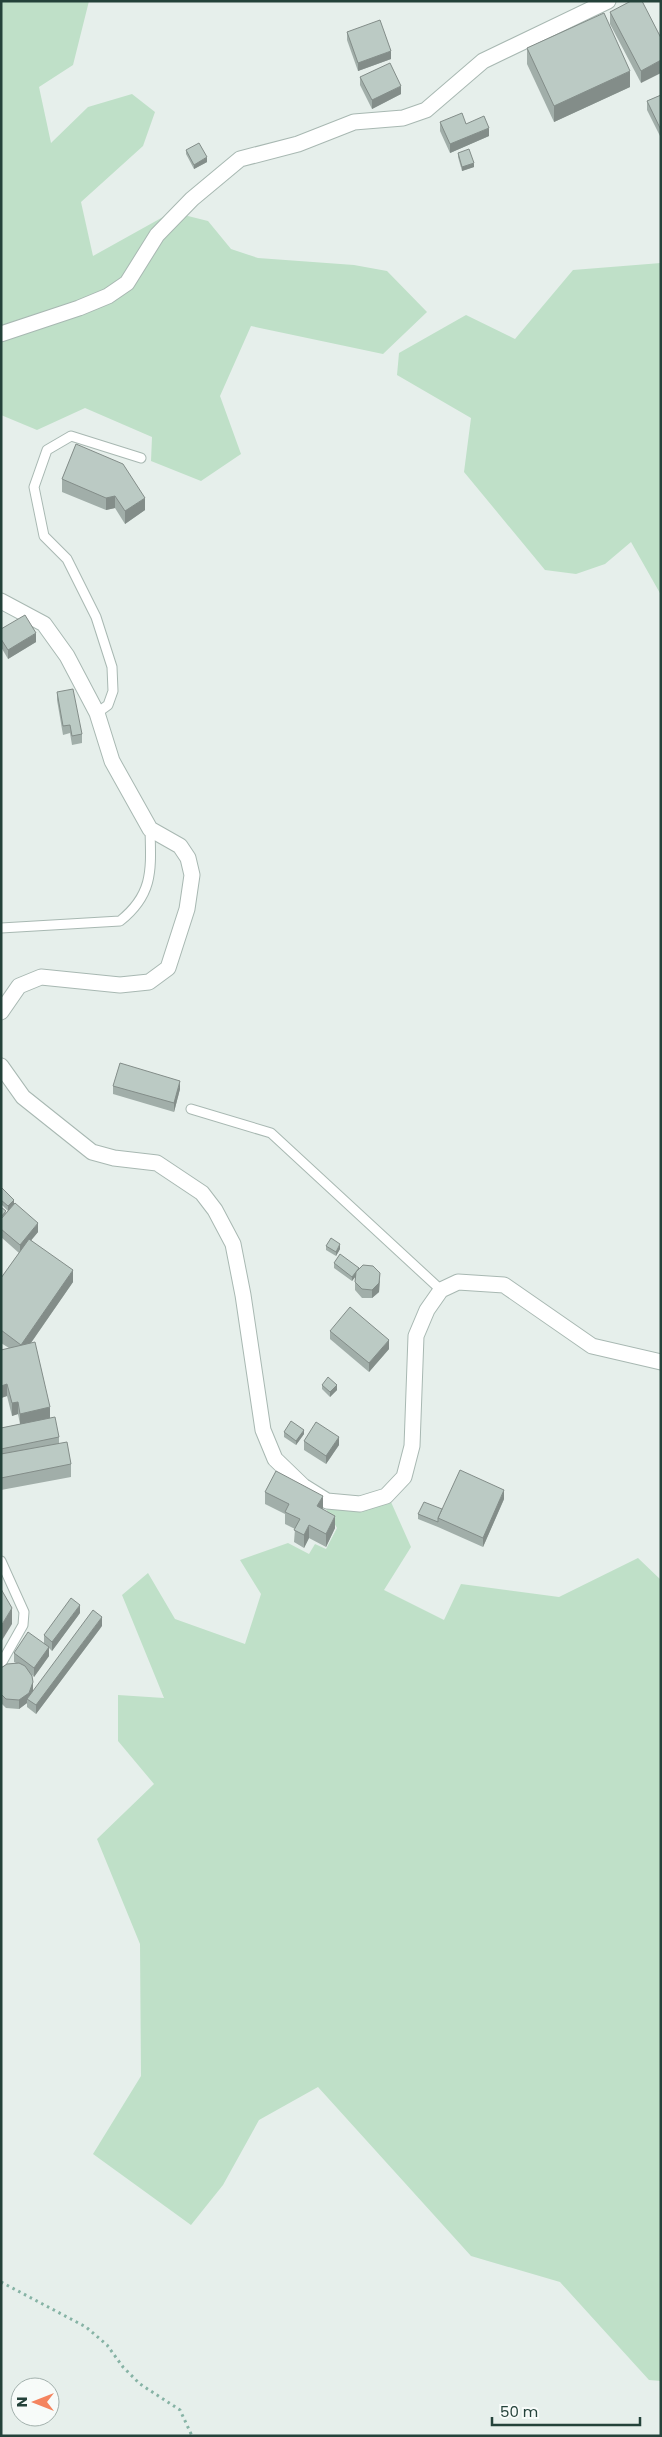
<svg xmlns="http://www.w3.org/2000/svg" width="662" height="2437" font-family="Poppins,sans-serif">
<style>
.green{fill:#bfe0c8}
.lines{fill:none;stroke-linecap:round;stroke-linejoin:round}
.lane-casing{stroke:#a8b8b2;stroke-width:11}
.street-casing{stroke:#a8b8b2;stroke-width:17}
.path{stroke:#86b3a5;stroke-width:3;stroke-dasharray:2.5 4;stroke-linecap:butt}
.lane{stroke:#fff;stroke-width:9}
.street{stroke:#fff;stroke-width:15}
.wall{fill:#a1aea9}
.shaded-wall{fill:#838d89}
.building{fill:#bbcac4;stroke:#838d89}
</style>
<rect width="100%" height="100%" fill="#e6efeb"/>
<g class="green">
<path d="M1,1H89L73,65L39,87L51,143L88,107L132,94L155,112L143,146L81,202L93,256L172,212L208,221L231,249L258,258L354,265L387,271L427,312L383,354L251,326L220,396L241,454L201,481L151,461L152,437L85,408L37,430L1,415Z"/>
<path d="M661,263V595L631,542L605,564L576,574L545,570L464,472L471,418L397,375L399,353L466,315L515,339L573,270Z"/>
<path d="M391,1502L411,1547L384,1590L444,1620L461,1584L559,1597L638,1558L661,1580V2381L649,2380L560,2282L471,2256L318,2087L259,2120L223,2185L191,2225L93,2154L141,2076L140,1944L97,1839L154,1784L118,1741V1695L164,1698L122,1595L148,1573L175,1619L245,1644L261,1594L240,1560L288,1543L309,1554L315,1544L326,1549L337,1528L326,1509L362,1511Z"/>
</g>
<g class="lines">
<g class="lane-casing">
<g id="lane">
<path d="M97,713L108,705L113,691L112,667L96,617L67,559L44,536L34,487L47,450L71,436L141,458"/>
<path d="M1,928L120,921C154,894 151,869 150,829"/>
<path d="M191,1109L271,1133L441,1290"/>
<path d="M1,1561L24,1612L23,1625L2,1662"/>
</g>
</g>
<g class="street-casing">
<g id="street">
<path d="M1,334L79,308L108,296L127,283L157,235L192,199L240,159L298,144L354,122L403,118L426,110L483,61L608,1"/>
<path d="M1,601L44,624L67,656L97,713L112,761L150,829L180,846L188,858L192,875L187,909L168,968L149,982L120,985L41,977L19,986L1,1012"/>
<path d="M1,1066L23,1097L92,1152L114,1158L157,1163L202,1193L215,1210L233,1244L243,1295L263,1430L275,1459L303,1486L327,1501L360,1504L386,1496L404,1477L412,1446L416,1336L427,1310L441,1290L458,1282L504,1285L592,1346L661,1362"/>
</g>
</g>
<path class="path" d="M1,2282L86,2327L107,2345L123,2367L140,2384L180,2410L192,2436"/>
<use href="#lane" class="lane"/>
<use href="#street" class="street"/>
</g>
<g class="wall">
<path d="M610,12L661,38L641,83L610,24Z"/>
<path d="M347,32L391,59L358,71L347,40Z"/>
<path d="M527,48L630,87L554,122L527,64Z"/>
<path d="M360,77L401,94L372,109L360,85Z"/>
<path d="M661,95V138L647,110V101Z"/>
<path d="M440,122L489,136L450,153L440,131Z"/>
<path d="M186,150L207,162L194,169L186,154Z"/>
<path d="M458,153L474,167L462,171L458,157Z"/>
<path d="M76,444L145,510L125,524L115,508L106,510L62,492V479Z"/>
<path d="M1,629L36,642L8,659L1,647Z"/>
<path d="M57,692L82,734V743L72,745L70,733L63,735L57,700Z"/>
<path d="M113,1086L180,1089L174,1112L113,1094Z"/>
<path d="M1,1187L38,1232L31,1240L73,1282L31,1343L50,1418L59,1437V1443L71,1464V1477L1,1490V1428L20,1424L18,1414L12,1416L7,1396L1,1398L9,1348L1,1343V1278L19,1253L1,1237V1207L6,1213L8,1211L1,1204Z"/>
<path d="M326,1246L340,1249L336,1256L326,1250Z"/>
<path d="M334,1263L359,1269L380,1281L379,1292L372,1298H362L355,1290V1277L352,1281L334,1268Z"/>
<path d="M330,1331L389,1349L369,1372L330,1339Z"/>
<path d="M322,1385L337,1390L330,1397L322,1389Z"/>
<path d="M284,1432L304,1434L296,1445L284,1437Z"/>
<path d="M304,1441L339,1445L326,1464L304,1450Z"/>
<path d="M265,1492L323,1508L322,1509L335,1528L326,1547L309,1538L304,1548L294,1542L295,1529L285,1524V1514L265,1504Z"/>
<path d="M504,1499L483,1547L438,1527L418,1519V1514L442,1509Z"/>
<path d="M80,1613L52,1651L49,1648V1656L34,1677L32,1675L33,1691L102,1626L36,1714L27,1707V1703L19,1709L6,1708L1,1703V1668L16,1663L14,1662V1653L44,1643V1635Z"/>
</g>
<g class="shaded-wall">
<path d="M391,51V59L358,71V63Z"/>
<path d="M661,60V73L641,83V71Z"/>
<path d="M630,71V87L554,122V106Z"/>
<path d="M401,86V94L372,109V100Z"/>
<path d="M489,128V136L450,153V144Z"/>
<path d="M207,157V162L194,169V165Z"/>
<path d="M474,163V167L462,171V167Z"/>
<path d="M115,496V508L106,510V498Z"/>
<path d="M145,498V510L125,524V511Z"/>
<path d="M36,633V642L8,659V650Z"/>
<path d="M180,1081V1089L174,1112V1103Z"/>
<path d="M14,1200V1204L8,1211V1206Z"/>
<path d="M38,1223V1232L20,1254V1245Z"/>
<path d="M340,1244V1249L336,1256V1252Z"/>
<path d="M359,1268V1272L352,1281V1277Z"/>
<path d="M73,1270V1282L21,1357V1345Z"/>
<path d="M380,1273L379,1292L372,1298V1290Z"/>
<path d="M389,1340V1349L369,1372V1363Z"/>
<path d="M7,1384V1396L1,1398V1386Z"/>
<path d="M337,1385V1390L330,1397V1392Z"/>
<path d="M18,1402V1414L12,1416V1403Z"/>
<path d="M50,1407V1419L20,1426V1414Z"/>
<path d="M304,1430V1434L296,1445V1441Z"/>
<path d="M339,1437V1445L326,1464V1456Z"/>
<path d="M504,1490V1499L483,1547V1538Z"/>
<path d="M323,1496V1508L317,1519V1506Z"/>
<path d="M335,1516V1528L326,1547V1534Z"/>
<path d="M309,1525V1538L304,1548V1535Z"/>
<path d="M80,1605V1613L52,1651V1642Z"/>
<path d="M12,1608V1624L1,1642V1626Z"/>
<path d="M102,1617V1626L36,1714V1705Z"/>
<path d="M49,1647V1656L34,1677V1668Z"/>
<path d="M33,1682V1691L27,1699V1703L19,1709V1700Z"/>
</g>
<g class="building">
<path d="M631,1H642L661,38V60L641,71L610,12Z"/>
<path d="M604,13L630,71L554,106L527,48Z"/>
<path d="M380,20L391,51L358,63L347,32Z"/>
<path d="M390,63L401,86L372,100L360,77Z"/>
<path d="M661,95V130L647,101Z"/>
<path d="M462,113L466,124L484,116L489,128L450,144L440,122Z"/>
<path d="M199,143L207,157L194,165L186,150Z"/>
<path d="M469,149L474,163L462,167L458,153Z"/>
<path d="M76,444L123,464L145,498L125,511L115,496L106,498L62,479Z"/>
<path d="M25,615L36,633L8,650L1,639V629Z"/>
<path d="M73,689L82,734L72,736L70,725L63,726L57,692Z"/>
<path d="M120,1063L180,1081L174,1103L113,1086Z"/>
<path d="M1,1187L14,1200L8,1206L1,1200Z"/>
<path d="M15,1203L38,1223L20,1245L1,1229V1219Z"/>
<path d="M1,1207L6,1211L1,1217Z"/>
<path d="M331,1238L340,1244L336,1252L326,1246Z"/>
<path d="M29,1239L73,1270L21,1345L1,1330V1278Z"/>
<path d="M340,1254L359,1268L352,1277L334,1263Z"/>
<path d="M363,1265L373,1266L380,1273L379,1283L372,1290L362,1289L355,1282L356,1272Z"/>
<path d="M350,1307L389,1340L369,1363L330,1331Z"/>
<path d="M35,1342L50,1407L20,1414L18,1402L12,1403L7,1384L1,1386V1350Z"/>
<path d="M328,1377L337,1385L330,1392L322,1385Z"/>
<path d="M55,1417L59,1437L1,1449V1428Z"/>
<path d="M291,1421L304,1430L296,1441L284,1432Z"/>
<path d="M316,1422L339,1437L326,1456L304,1441Z"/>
<path d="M67,1442L71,1464L1,1478V1454Z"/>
<path d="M460,1470L504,1490L483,1538L438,1518Z"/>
<path d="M276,1471L323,1496L317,1506L335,1516L326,1534L309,1525L304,1535L294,1530L300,1519L285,1512L289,1504L265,1492Z"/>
<path d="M424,1502L442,1509L438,1518V1522L418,1514Z"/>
<path d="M1,1589L12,1608L1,1626Z"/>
<path d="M71,1598L80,1605L52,1642L44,1635Z"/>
<path d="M93,1610L102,1617L36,1705L27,1699Z"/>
<path d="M28,1632L49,1647L34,1668L14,1653Z"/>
<path d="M19,1663L25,1666L32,1676L33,1682L29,1693L19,1700L6,1699L1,1694V1668L7,1664Z"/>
</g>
<rect width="662" height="2437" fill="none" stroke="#24423a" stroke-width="5"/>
<g transform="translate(35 2402) rotate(270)"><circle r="24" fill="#f7fbf9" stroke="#a3b1ad"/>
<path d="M0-4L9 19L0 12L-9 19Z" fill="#f4845f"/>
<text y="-8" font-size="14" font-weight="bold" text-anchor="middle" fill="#24423a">N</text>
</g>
<path d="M492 2417v8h148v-8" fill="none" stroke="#24423a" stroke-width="2.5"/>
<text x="500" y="2417" font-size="15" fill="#24423a" stroke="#f7fbf9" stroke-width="4" paint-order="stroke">50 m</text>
</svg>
